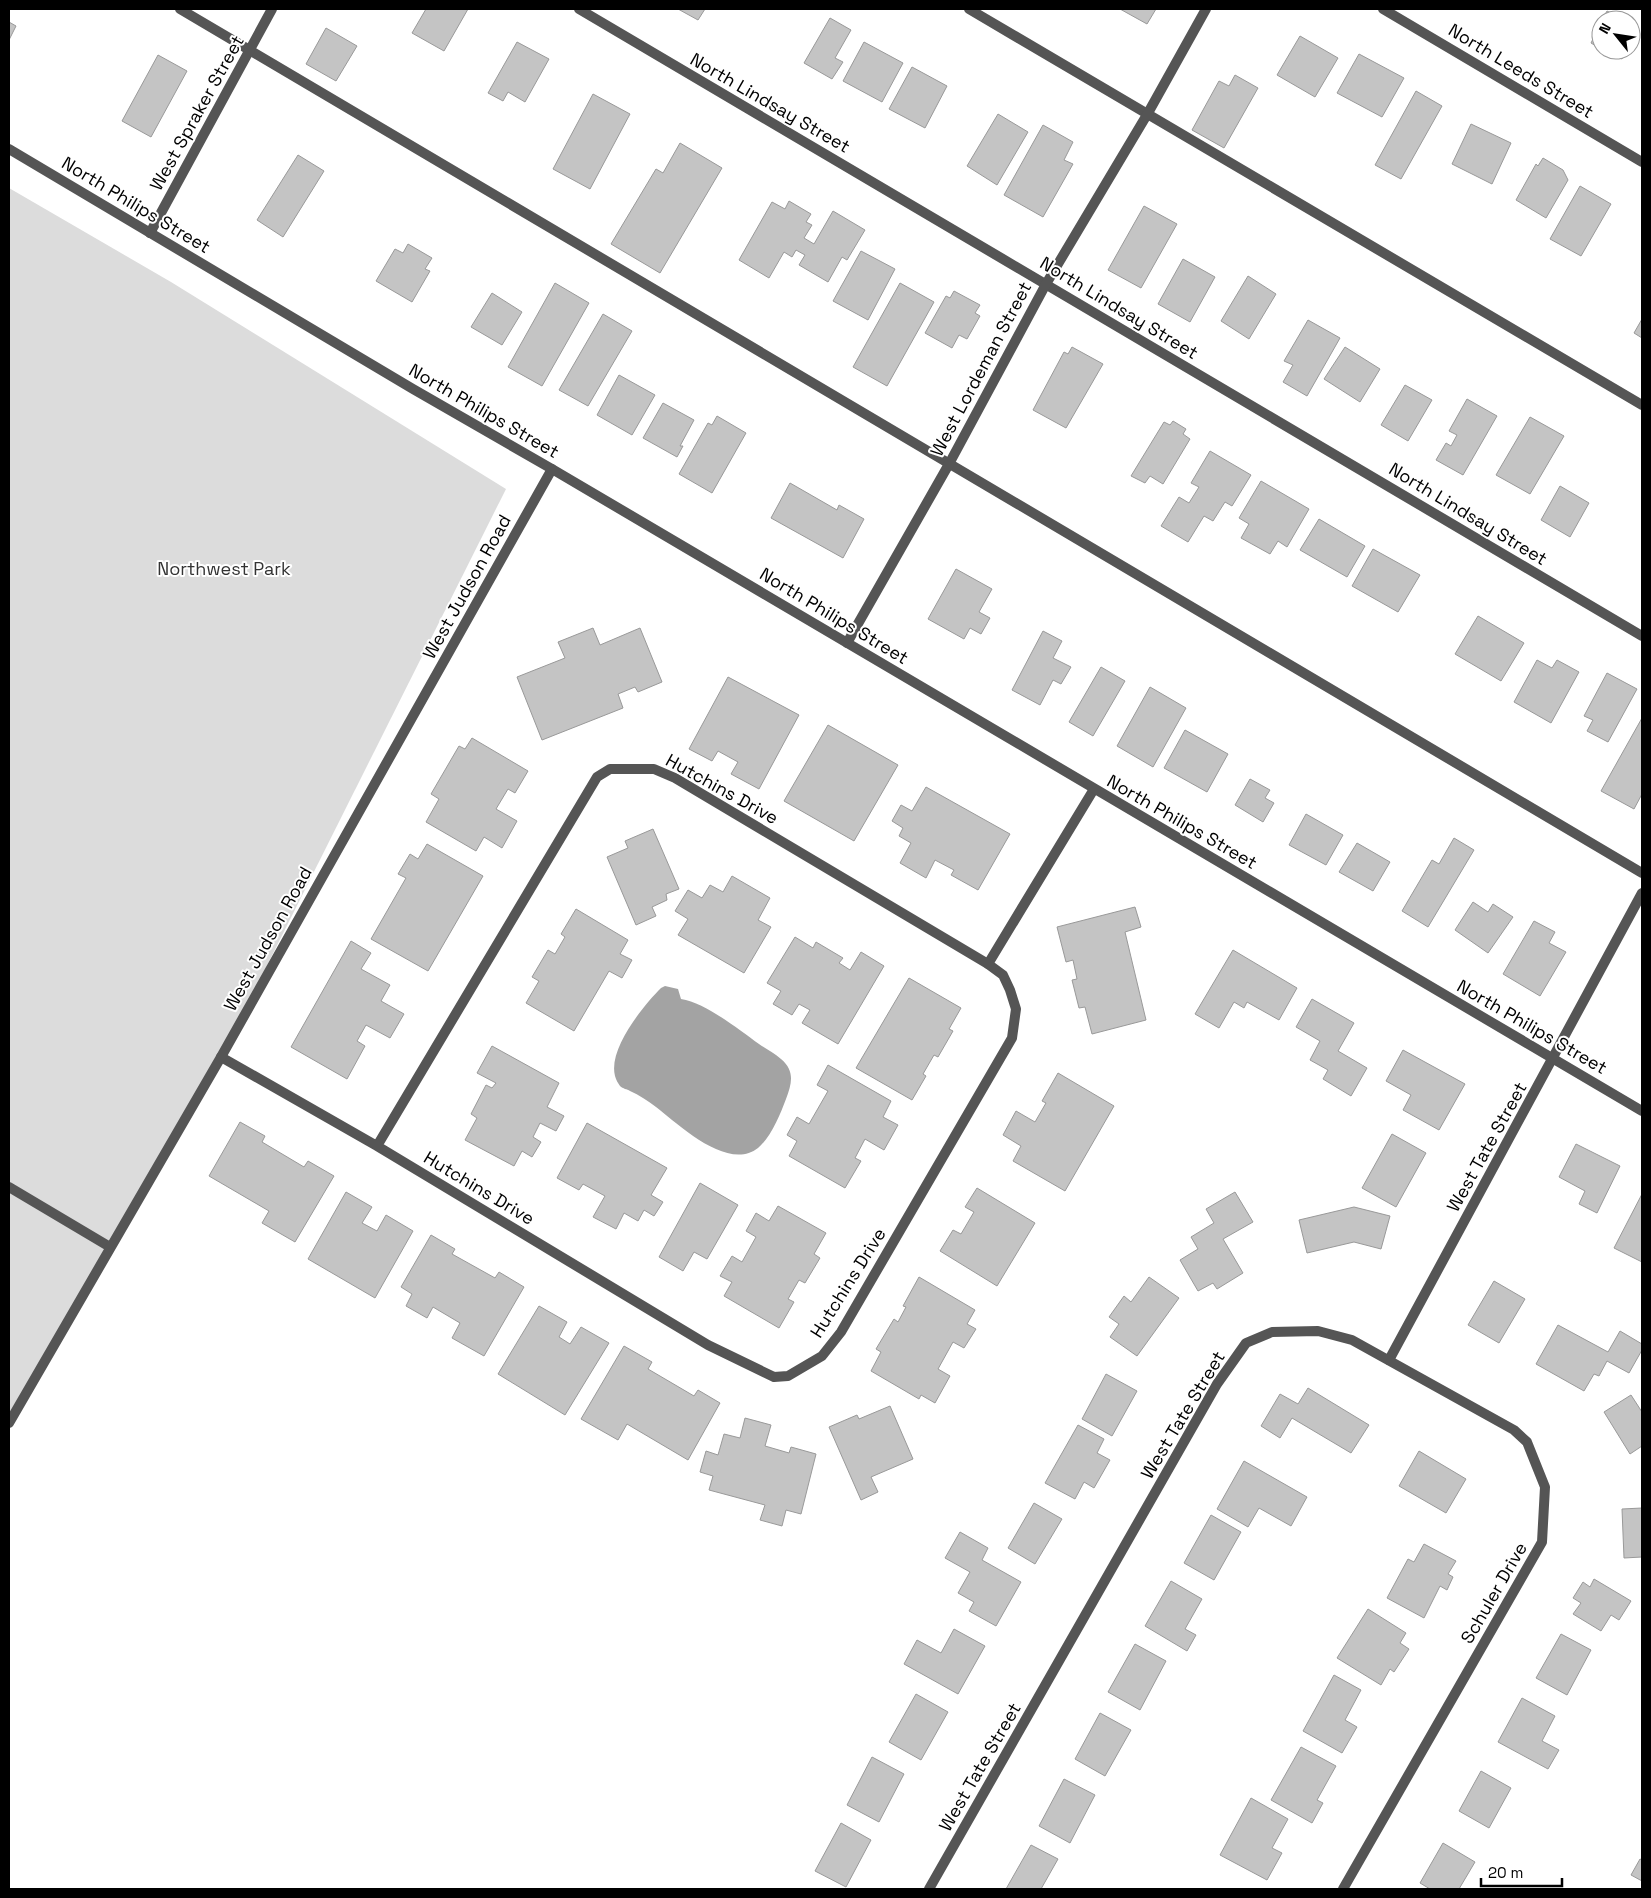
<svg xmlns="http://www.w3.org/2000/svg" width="1651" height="1898" font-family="'Space Grotesk',sans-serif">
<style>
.green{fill:#dcdcdc}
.water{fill:#a3a3a3}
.building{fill:#c4c4c4;stroke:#999}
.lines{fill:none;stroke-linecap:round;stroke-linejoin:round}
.service{stroke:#555;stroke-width:10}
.minor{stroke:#555;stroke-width:10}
.tertiary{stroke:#555;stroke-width:10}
.labels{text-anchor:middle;stroke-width:4;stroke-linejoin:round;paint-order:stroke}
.street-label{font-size:18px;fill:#000;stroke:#fff}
.park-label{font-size:18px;fill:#333;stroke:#fff}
</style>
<rect width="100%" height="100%" fill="#fff"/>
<path class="green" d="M9,188L171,282L506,489L221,1057L9,1429Z"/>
<path class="water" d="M665,986L678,989L681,999C706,1003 738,1029 759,1044C766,1049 774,1053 781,1059C795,1071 792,1083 786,1099C780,1115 771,1137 758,1148C728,1172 678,1124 656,1107C648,1101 639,1095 630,1091C627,1089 623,1089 620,1086C618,1083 616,1080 615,1076C608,1049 643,1006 661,988Z"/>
<g class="building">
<path d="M426,9H468L444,51L412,33Z"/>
<path d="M678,9H705L698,20Z"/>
<path d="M1120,9H1156L1147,24Z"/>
<path d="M1607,11L1625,20H1602Z"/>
<path d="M830,18L851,30L835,58L843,62L832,79L804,63Z"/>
<path d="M9,22L16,26L9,40Z"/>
<path d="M1601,23V49L1591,43Z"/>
<path d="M1631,23L1638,27L1631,41Z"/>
<path d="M326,28L357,46L336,81L306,64Z"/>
<path d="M1300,36L1338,58L1315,97L1277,75Z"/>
<path d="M517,42L549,59L525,102L508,92L503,101L488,93Z"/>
<path d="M864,42L903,63L882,102L843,81Z"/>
<path d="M1604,50H1626L1622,59Z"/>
<path d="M1359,54L1404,78L1382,117L1337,93Z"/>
<path d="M158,55L187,71L151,137L122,121Z"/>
<path d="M912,67L947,86L925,128L889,109Z"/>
<path d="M1235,75L1258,88L1224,148L1192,130L1219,81L1229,86Z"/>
<path d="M1416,91L1442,106L1401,179L1375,165Z"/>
<path d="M593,94L630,114L590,189L553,169Z"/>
<path d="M998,114L1028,132L997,185L967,166Z"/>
<path d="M1471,124L1511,143L1492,184L1452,164Z"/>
<path d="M1043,125L1073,142L1064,160L1073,164L1043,217L1004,195Z"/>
<path d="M680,143L722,168L660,273L611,244L656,169L663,173Z"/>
<path d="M298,155L324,171L283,237L257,220Z"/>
<path d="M1543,158L1563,170L1568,180L1546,218L1516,200L1536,164L1538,166Z"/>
<path d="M1580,186L1611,204L1581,256L1550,239Z"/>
<path d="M789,201L811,214L806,222L812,225L804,238L814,244L833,211L865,230L847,260L842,257L828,282L799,265L805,255L796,250L792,257L784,252L769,278L739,260L772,202L785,209Z"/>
<path d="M1144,206L1177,224L1141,288L1108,270Z"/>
<path d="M408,244L432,258L425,269L430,271L412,302L376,281L395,249L403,253Z"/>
<path d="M861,251L895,269L868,320L833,301Z"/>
<path d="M1183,259L1215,277L1190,322L1158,304Z"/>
<path d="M1248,276L1276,294L1249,339L1221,321Z"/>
<path d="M555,283L589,303L542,386L508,367Z"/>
<path d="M900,283L934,302L887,386L853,367Z"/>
<path d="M954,291L980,305L975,313L980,316L967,339L959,335L952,348L925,333L946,296L950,298Z"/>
<path d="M492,293L522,312L502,345L471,327Z"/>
<path d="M603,314L632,331L588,406L559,390Z"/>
<path d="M1642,319V338L1634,333Z"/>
<path d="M1308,320L1340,338L1307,396L1283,382L1293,365L1284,361Z"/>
<path d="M1072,347L1103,364L1066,428L1033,410L1064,352L1068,354Z"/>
<path d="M1345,347L1380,369L1360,402L1324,379Z"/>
<path d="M619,375L655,395L632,435L597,415Z"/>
<path d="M1405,385L1432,400L1408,441L1381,425Z"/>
<path d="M1467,399L1497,416L1463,475L1436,460L1446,443L1451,446L1457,435L1449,431Z"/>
<path d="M663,403L694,420L680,446H683L677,457L643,438Z"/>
<path d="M717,416L746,433L712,493L679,474L708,423L712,425Z"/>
<path d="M1530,417L1564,436L1530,494L1496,475Z"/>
<path d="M1173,421L1186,429L1183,434L1190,439L1163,484L1150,476L1145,483L1131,476L1164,422L1170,425Z"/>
<path d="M1210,451L1251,475L1232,506L1225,502L1213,521L1204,516L1188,542L1161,526L1179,497L1189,503L1199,487L1191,483Z"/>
<path d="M1261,481L1309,509L1287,547L1278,541L1270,554L1241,538L1249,524L1239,518Z"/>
<path d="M790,483L837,510L839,505L864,519L843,558L771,518Z"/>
<path d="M1560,486L1589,503L1570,537L1541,520Z"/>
<path d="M1319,519L1365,546L1347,577L1300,550Z"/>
<path d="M1373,549L1420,575L1398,612L1352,586Z"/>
<path d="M956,569L992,589L979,612L990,618L981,634L970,628L964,639L928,619Z"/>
<path d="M1478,616L1524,643L1501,681L1455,654Z"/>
<path d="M593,628L600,645L640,628L662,682L638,692L635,687L618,694L623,708L542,740L517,677L565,658L558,642Z"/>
<path d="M1043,631L1062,641L1053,658L1071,667L1061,684L1053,680L1040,705L1012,690Z"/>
<path d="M1537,660L1552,668L1557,660L1579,672L1551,723L1514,702Z"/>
<path d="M1101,667L1125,681L1093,736L1069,722Z"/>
<path d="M1607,673L1637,689L1608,742L1587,731L1593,720L1584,716Z"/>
<path d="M728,677L799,715L759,789L731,774L738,762L718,751L712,761L689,749Z"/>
<path d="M1150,687L1186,708L1153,767L1117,746Z"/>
<path d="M1642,718V794L1634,809L1601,791Z"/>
<path d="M828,725L898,765L854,841L784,801Z"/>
<path d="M1185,730L1228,754L1207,792L1164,768Z"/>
<path d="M472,738L528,771L515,793L508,789L496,809L517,821L502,848L484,837L476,851L426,822L439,799L431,794L459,746L465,749Z"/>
<path d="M1250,779L1270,790L1265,798L1274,803L1263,822L1235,805Z"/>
<path d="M926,787L1010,834L978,890L951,875L954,870L935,860L926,878L900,863L911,843L899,836L903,828L892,821L901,805L912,811Z"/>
<path d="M1306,814L1343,835L1326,865L1289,845Z"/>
<path d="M653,829L679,889L666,894L667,900L652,907L656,916L636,925L607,857L628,848L625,841Z"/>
<path d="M1454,838L1474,850L1428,927L1402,911L1432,860L1439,864Z"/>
<path d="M1357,843L1390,862L1373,891L1339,872Z"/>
<path d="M427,844L483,876L428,971L371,939L406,878L398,874L410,854L418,859Z"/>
<path d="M732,876L770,898L758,920L771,927L744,973L678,935L688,919L675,911L688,890L702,898L710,885L723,892Z"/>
<path d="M1473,902L1488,912L1493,904L1513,917L1488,953L1455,930Z"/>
<path d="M1135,907L1141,927L1125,932L1146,1020L1092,1034L1085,1007L1079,1008L1072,980L1077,979L1073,960L1066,962L1057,927Z"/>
<path d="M576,909L628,940L620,954L632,960L622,978L609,971L574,1031L526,1003L539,981L532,977L548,950L555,954L565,937L561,934Z"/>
<path d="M1534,921L1555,932L1549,943L1566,952L1540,996L1503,974Z"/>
<path d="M795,937L813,948L816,942L843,958L839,963L850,970L861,952L884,966L838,1044L802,1023L810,1010L799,1004L792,1015L773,1004L781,991L767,983Z"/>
<path d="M351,941L371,953L361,969L390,985L381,1001L404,1014L390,1038L366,1025L357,1041L365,1046L347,1079L291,1047Z"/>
<path d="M1233,950L1297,988L1279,1020L1247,1002L1244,1008L1234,1002L1219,1028L1195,1014Z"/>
<path d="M909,978L961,1008L949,1029L953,1031L938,1057L934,1055L923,1074L926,1076L912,1100L856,1068Z"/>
<path d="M1312,999L1354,1023L1338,1051L1367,1068L1351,1096L1323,1079L1328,1070L1310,1060L1320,1041L1296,1027Z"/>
<path d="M492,1046L559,1083L547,1107L564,1116L556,1131L540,1123L533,1137L541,1142L532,1157L522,1151L514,1166L465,1140L477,1118L471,1114L486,1085L492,1088L496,1083L477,1073Z"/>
<path d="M1403,1050L1465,1084L1439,1130L1403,1110L1411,1095L1386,1081Z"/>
<path d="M828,1065L891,1101L883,1117L898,1125L884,1150L865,1139L855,1158L861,1161L845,1188L789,1156L797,1141L787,1135L797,1117L809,1124L828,1091L817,1085Z"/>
<path d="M1058,1073L1114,1106L1065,1191L1013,1161L1021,1146L1003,1135L1016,1111L1035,1122L1046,1103L1042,1101Z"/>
<path d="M240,1122L265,1136L262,1142L304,1167L308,1161L334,1176L295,1242L262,1223L269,1211L209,1176Z"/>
<path d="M587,1123L667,1168L651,1195L663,1202L654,1216L644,1210L638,1221L624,1213L616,1229L593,1217L605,1196L583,1184L579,1190L557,1178Z"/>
<path d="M1392,1134L1426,1153L1396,1207L1362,1188Z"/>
<path d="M1576,1144L1620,1166L1597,1213L1579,1204L1585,1191L1559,1177Z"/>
<path d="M700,1183L738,1205L707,1259L694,1252L683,1271L659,1257Z"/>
<path d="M977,1188L1035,1223L997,1286L940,1251L953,1230L961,1234L974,1212L965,1207Z"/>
<path d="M346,1192L372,1207L362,1223L377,1231L386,1215L413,1231L375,1298L308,1259Z"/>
<path d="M1235,1192L1253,1222L1223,1239L1243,1273L1217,1289L1213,1283L1198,1291L1180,1260L1198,1249L1191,1237L1214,1223L1206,1209Z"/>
<path d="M1642,1194V1262L1614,1248Z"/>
<path d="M778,1206L826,1233L814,1254L820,1258L805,1283L799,1280L788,1299L794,1302L779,1328L724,1296L732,1282L720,1276L732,1256L742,1262L756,1237L746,1231L756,1213L769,1221Z"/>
<path d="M1354,1207L1390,1216L1381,1249L1354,1242L1307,1253L1299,1220Z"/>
<path d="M431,1235L455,1249L452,1254L495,1278L499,1272L524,1287L484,1356L452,1338L460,1323L433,1307L427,1318L406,1306L412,1294L401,1287Z"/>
<path d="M919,1277L975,1310L967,1324L976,1329L964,1348L953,1342L938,1369L950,1376L935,1403L921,1395L919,1399L871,1371L881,1352L876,1349L894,1319L898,1322L906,1307L903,1306Z"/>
<path d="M1149,1277L1179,1298L1137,1356L1110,1337L1119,1324L1109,1317L1124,1296L1131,1302Z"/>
<path d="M1494,1281L1525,1299L1499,1343L1468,1325Z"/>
<path d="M539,1306L567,1322L559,1337L570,1344L581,1327L609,1343L565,1415L498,1374Z"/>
<path d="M1558,1325L1608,1352L1620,1331L1642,1344V1350L1629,1373L1607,1361L1599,1376L1594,1374L1584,1391L1536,1364Z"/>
<path d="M624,1346L652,1362L648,1369L694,1396L698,1390L720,1403L688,1460L627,1424L618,1440L581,1419Z"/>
<path d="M1106,1374L1137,1391L1112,1436L1082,1419Z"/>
<path d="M1308,1388L1369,1425L1351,1453L1292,1418L1280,1438L1261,1426L1280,1394L1298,1404Z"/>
<path d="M1631,1395L1642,1412V1446L1630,1454L1604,1412Z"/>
<path d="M890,1406L913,1459L871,1477L878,1492L861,1500L829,1427L857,1415L859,1419Z"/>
<path d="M745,1418L771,1425L765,1446L789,1453L791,1447L816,1454L801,1514L786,1510L782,1526L760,1520L765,1505L709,1490L713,1476L700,1472L706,1451L718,1455L724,1434L740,1438Z"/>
<path d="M1078,1425L1104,1439L1097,1453L1110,1460L1094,1488L1084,1482L1075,1499L1045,1483Z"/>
<path d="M1419,1451L1466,1479L1446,1513L1399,1486Z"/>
<path d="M1244,1461L1307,1497L1291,1526L1259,1508L1248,1527L1217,1509Z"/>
<path d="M1034,1503L1062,1519L1035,1564L1008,1548Z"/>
<path d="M1642,1508V1557L1624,1558L1622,1509Z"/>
<path d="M1211,1515L1241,1532L1214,1580L1184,1563Z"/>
<path d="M960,1532L988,1548L982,1560L1021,1582L996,1626L969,1611L974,1602L958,1593L970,1572L945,1558Z"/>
<path d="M1424,1544L1456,1561L1448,1574L1453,1577L1447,1590L1440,1586L1424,1618L1387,1598L1408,1559L1414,1562Z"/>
<path d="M1594,1579L1631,1601L1619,1620L1611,1615L1601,1631L1573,1614L1581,1603L1573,1598L1583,1582L1590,1587Z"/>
<path d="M1171,1581L1202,1599L1185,1629L1196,1635L1187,1651L1145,1626Z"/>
<path d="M1368,1609L1406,1633L1400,1643L1409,1649L1394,1672L1390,1669L1381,1685L1337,1658Z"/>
<path d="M954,1629L985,1646L958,1694L904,1664L917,1640L941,1653Z"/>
<path d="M1561,1634L1591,1650L1567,1695L1536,1678Z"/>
<path d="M1135,1644L1166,1661L1140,1710L1108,1692Z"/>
<path d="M1334,1675L1361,1690L1345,1720L1357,1727L1342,1753L1303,1731Z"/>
<path d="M916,1694L948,1712L921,1760L889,1742Z"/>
<path d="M1522,1698L1555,1716L1542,1741L1559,1750L1548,1769L1498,1742Z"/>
<path d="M1100,1713L1131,1730L1105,1776L1075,1759Z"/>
<path d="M1301,1747L1336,1766L1317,1800L1323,1803L1312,1823L1271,1800Z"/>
<path d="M872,1757L904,1774L879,1822L847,1805Z"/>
<path d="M1481,1771L1511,1788L1489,1828L1459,1811Z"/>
<path d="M1064,1779L1095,1795L1070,1843L1039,1826Z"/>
<path d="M1251,1798L1288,1819L1272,1848L1282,1853L1267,1880L1220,1855Z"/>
<path d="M841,1823L871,1840L846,1887L815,1871Z"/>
<path d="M1443,1843L1475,1862L1459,1889H1430L1420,1883Z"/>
<path d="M1031,1845L1058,1859L1041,1889H1006Z"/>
<path d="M1640,1859L1642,1860V1881L1631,1875Z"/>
</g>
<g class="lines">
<g class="service">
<path d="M180,9L1642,873"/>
<path d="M969,9L1642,405"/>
<path d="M9,1187L110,1247"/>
</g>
<g class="minor">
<path d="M579,9L1642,636"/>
<path d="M1383,9L1642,162"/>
<path d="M150,233L272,9"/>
<path d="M847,643L949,464L1046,284L1148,113L1206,9"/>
<path d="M988,964L1094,789"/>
<path d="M221,1057L377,1146L708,1345L774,1377L788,1376L822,1356L841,1332L1012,1038L1016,1009L1010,990L1003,975L988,964L675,778L654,769H610L597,777L377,1146"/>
<path d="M1389,1360L1642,893"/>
<path d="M9,1423L221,1057L552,469"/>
<path d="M929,1889L1217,1384L1246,1343L1272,1332L1318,1331L1352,1340L1514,1430L1527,1442L1545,1487L1542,1542L1343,1889"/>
</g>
<path class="tertiary" d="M9,149L413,389L552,469L1642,1111"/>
</g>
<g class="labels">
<g class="street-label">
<text transform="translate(1521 71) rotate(31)" y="6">North Leeds Street</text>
<text transform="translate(770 103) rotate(30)" y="6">North Lindsay Street</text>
<text transform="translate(197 113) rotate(-61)" y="6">West Spraker Street</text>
<text transform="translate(136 205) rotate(31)" y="6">North Philips Street</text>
<text transform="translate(1119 308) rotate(31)" y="6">North Lindsay Street</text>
<text transform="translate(981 369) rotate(-62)" y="6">West Lordeman Street</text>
<text transform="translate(484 411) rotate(30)" y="6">North Philips Street</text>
<text transform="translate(1468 514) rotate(31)" y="6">North Lindsay Street</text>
<text transform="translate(467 587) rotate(-61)" y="6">West Judson Road</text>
<text transform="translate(834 616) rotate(31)" y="6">North Philips Street</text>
<text transform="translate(722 789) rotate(29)" y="6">Hutchins Drive</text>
<text transform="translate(1182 822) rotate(30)" y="6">North Philips Street</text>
<text transform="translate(268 939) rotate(-61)" y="6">West Judson Road</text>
<text transform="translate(1532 1027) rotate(30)" y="6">North Philips Street</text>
<text transform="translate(1487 1147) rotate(-61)" y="6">West Tate Street</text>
<text transform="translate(479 1188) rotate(31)" y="6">Hutchins Drive</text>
<text transform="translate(848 1283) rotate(-58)" y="6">Hutchins Drive</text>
<text transform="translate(1183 1415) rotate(-59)" y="6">West Tate Street</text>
<text transform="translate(1494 1593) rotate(-60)" y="6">Schuler Drive</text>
<text transform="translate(980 1767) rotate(-60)" y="6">West Tate Street</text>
</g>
<g class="park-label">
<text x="224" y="575">Northwest Park</text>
</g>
</g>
<rect width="1651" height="1898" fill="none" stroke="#000000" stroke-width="20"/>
<g transform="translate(1616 35) rotate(300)"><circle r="24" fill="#ffffff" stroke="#999999"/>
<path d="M0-4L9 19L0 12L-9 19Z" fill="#000000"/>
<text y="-8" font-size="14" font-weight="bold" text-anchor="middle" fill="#000000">N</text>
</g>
<path d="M1481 1878v8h81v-8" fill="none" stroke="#000000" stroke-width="2.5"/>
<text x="1488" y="1878" font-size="15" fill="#000000" stroke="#ffffff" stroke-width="4" paint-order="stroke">20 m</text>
</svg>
